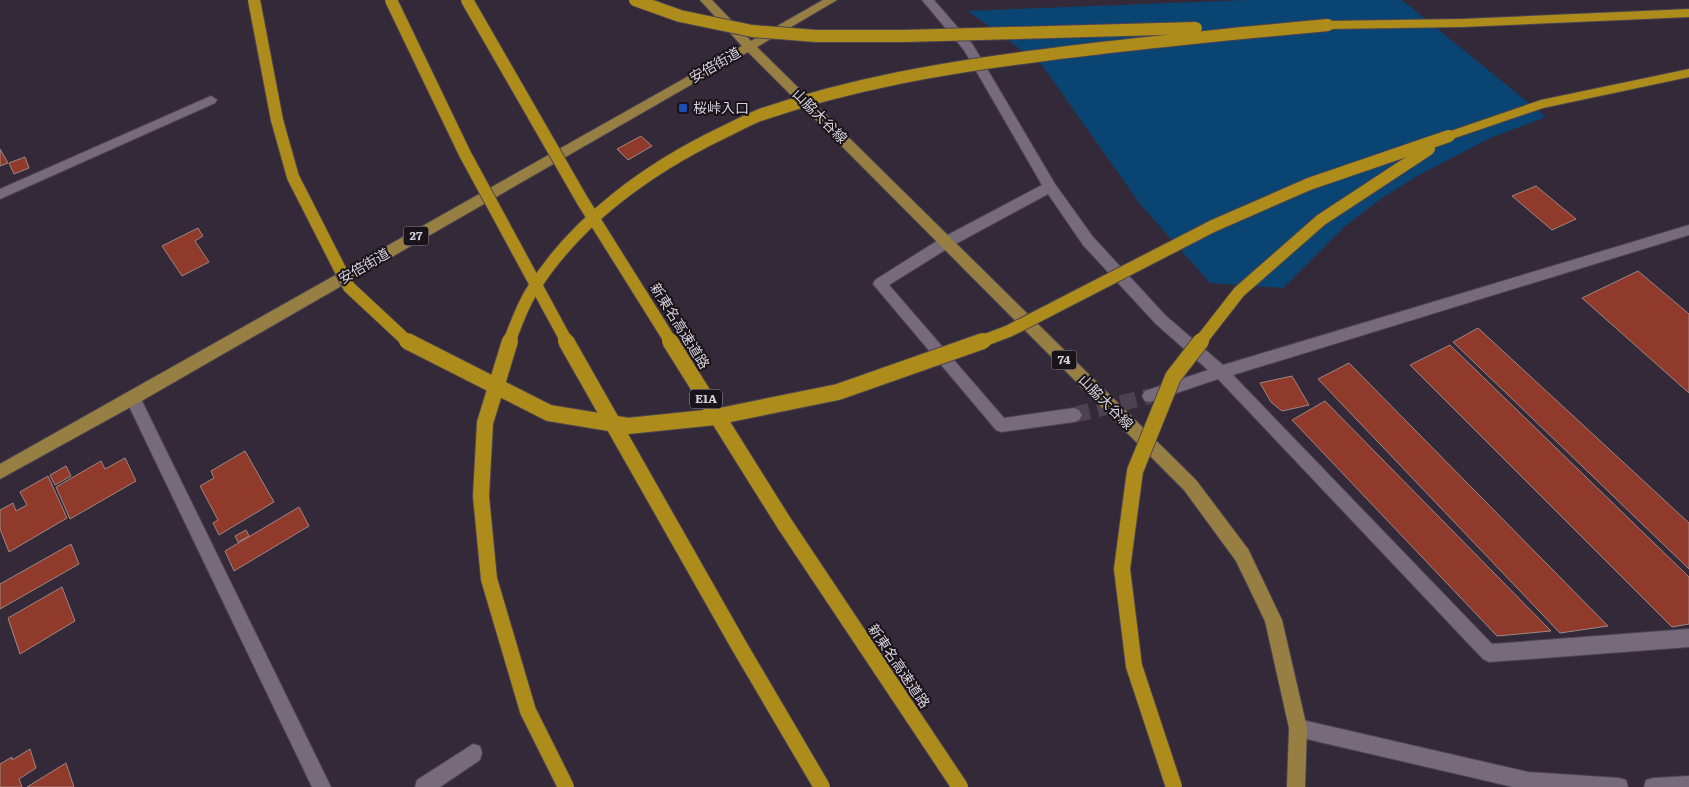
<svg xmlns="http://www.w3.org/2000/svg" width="1689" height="787" font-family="Literata,'Noto Sans JP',serif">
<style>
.water{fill:#0a4472}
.building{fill:#903a2c;stroke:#9e8782}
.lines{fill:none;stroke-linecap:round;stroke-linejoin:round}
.minor-tunnel{stroke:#4c4250;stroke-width:16;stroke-dasharray:16 8;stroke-linecap:butt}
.minor-casing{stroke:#4c4450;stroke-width:2}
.major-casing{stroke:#4c4450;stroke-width:2}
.highway-casing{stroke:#4c4450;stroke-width:2}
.minor{fill:#766a7b;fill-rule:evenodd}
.major{fill:#977e42;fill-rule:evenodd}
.highway{fill:#ad8c1c;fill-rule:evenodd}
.highway-bridge-far1-casing{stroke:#4c4450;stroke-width:14;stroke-linecap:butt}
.highway-bridge-casing{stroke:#4c4450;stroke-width:18;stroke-linecap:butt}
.highway-bridge-far1{stroke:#ad8c1c;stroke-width:12}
.highway-bridge{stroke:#ad8c1c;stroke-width:16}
.transit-dot{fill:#1a4fb4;stroke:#18141a;stroke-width:2}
.labels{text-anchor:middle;stroke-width:4;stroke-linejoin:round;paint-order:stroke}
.shield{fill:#18141a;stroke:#9e98a1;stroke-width:1}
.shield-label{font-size:12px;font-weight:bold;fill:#d7d1db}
.street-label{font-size:14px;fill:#d7d1db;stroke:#18141a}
.poi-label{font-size:14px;fill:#d7d1db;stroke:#18141a;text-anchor:start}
</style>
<rect width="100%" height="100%" fill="#332938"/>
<path class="water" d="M1247,0H1402L1546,117L1490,138L1419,175L1382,198L1345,226L1283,288L1210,283L1140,204L1042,65L968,11Z"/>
<g class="building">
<path d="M641,136L652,146L628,160L617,149Z"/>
<path d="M0,149L8,163L0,166Z"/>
<path d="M25,157L29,168L14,174L9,163Z"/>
<path d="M1536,186L1576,219L1552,230L1512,196Z"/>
<path d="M198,228L203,236L195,241L209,262L182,276L162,246Z"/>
<path d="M1638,271L1689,314V393L1582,298Z"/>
<path d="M1478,328L1689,523V569L1453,342Z"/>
<path d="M1450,345L1689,577V624L1672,627L1410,365Z"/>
<path d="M1349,363L1608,626L1560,633L1318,379Z"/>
<path d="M1292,376L1309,405L1282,411L1271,402L1260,383Z"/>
<path d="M1325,401L1551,631L1497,636L1292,420Z"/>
<path d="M245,451L274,502L219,535L213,523L218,520L200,486L214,478L211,471Z"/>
<path d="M125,458L136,481L70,519L56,487L101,461L105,469Z"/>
<path d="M66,466L71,476L55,485L50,475Z"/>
<path d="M48,476L67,518L9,552L0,529V510L13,503L16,511L27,505L20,492Z"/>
<path d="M299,507L309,526L234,571L225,551Z"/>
<path d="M246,530L249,536L238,542L235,536Z"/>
<path d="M71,544L79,564L0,609V584Z"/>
<path d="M62,587L75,621L20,654L8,618Z"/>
<path d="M30,749L36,768L19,779L22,787H0V764L12,757V760Z"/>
<path d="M66,763L74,787H27Z"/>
</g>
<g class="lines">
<path class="minor-tunnel" d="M1074,415L1150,396"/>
<g class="minor-casing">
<g id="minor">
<path d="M922,0H934L973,45L1055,184L1093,237L1166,316L1223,365L1689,225V235L1233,375L1492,644L1689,629V647L1489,662L1483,659L1218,379L1150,402L1145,401L1142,396L1145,391L1208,370L1156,324L1083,245L1048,194L950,247L889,285L1004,418L1074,408L1079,410L1082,415L1079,420L1074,422L1001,432L996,430L873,284L875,280L940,239L1042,185L964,50Z"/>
<path d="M211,96L217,100L215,103L0,199V189Z"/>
<path d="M133,392L138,393L331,787H312L125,398L128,393Z"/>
<path d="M1298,719L1528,772L1619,778L1626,780L1628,787H1513L1298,737L1292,734L1289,728L1292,722Z"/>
<path d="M473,744L480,746L482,753L480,760L440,787H415L417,780Z"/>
<path d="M1689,776V787H1644L1646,780L1653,778Z"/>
</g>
</g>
<g class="major-casing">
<path id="major" d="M700,0H712L751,41L823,0H837L757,47L1196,480L1248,549L1282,620L1307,728L1305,787H1287L1289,728L1265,621L1236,561L1184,490L748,52L138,403L0,479V464L742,46Z"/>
</g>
<g class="highway-casing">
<g id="highway">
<path d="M1689,9V17L1462,27L1328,29L1322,25L1328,21L1462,19Z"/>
<path d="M1689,69V77L1543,108L1449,140L1443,136L1445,133L1541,100Z"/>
</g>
</g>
<use href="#minor" class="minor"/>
<use href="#major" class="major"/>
<use href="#highway" class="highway"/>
<g class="highway-bridge-far1-casing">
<g id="highway-bridge-far1">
<path d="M254,0L277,120L293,177L349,287L408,342"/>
<path d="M391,0L465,154L567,342"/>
<path d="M467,0L582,200L671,342"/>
<path d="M635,0L680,16L752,31L816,36H904L1196,28"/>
<path d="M509,342C516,325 522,306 532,291C575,221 649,168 722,133C735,127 747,120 760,115C850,84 943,68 1037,56C1134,43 1231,34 1328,25"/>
<path d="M980,342L1009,331L1213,226L1309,184L1449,136"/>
<path d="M1200,342L1239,292L1321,220L1429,149"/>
</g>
</g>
<g class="highway-bridge-casing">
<g id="highway-bridge">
<path d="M407,341L549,413L628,426L715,417L838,392L983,341"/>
<path d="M510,341L485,423L481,496L489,579L528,711L566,787"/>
<path d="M566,341L738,644L822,787"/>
<path d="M670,341L784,523L960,787"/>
<path d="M1174,787L1134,666L1122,569L1135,471L1173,377L1201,341"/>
</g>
</g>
<use href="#highway-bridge-far1" class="highway-bridge-far1"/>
<use href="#highway-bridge" class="highway-bridge"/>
</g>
<rect class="transit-dot" x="678" y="103" width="10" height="10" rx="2.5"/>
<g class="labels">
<g class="shield">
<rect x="403.5" y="226.5" width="25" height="19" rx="4"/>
<rect x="1051.5" y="350.5" width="25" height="19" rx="4"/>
<rect x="690" y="389.5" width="32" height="19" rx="4"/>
</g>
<g class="shield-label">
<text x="416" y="240">27</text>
<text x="1064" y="364">74</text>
<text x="706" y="403">E1A</text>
</g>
<g class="street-label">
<text transform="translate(715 65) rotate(-30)" y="5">安倍街道</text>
<text transform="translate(820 116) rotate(45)" y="5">山脇大谷線</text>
<text transform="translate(364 266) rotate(-30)" y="5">安倍街道</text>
<text transform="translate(680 326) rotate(58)" y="5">新東名高速道路</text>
<text transform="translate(1106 402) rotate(45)" y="5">山脇大谷線</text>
<text transform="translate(899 666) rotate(56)" y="5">新東名高速道路</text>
</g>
<g class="poi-label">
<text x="693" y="113">桜峠入口</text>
</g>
</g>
</svg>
